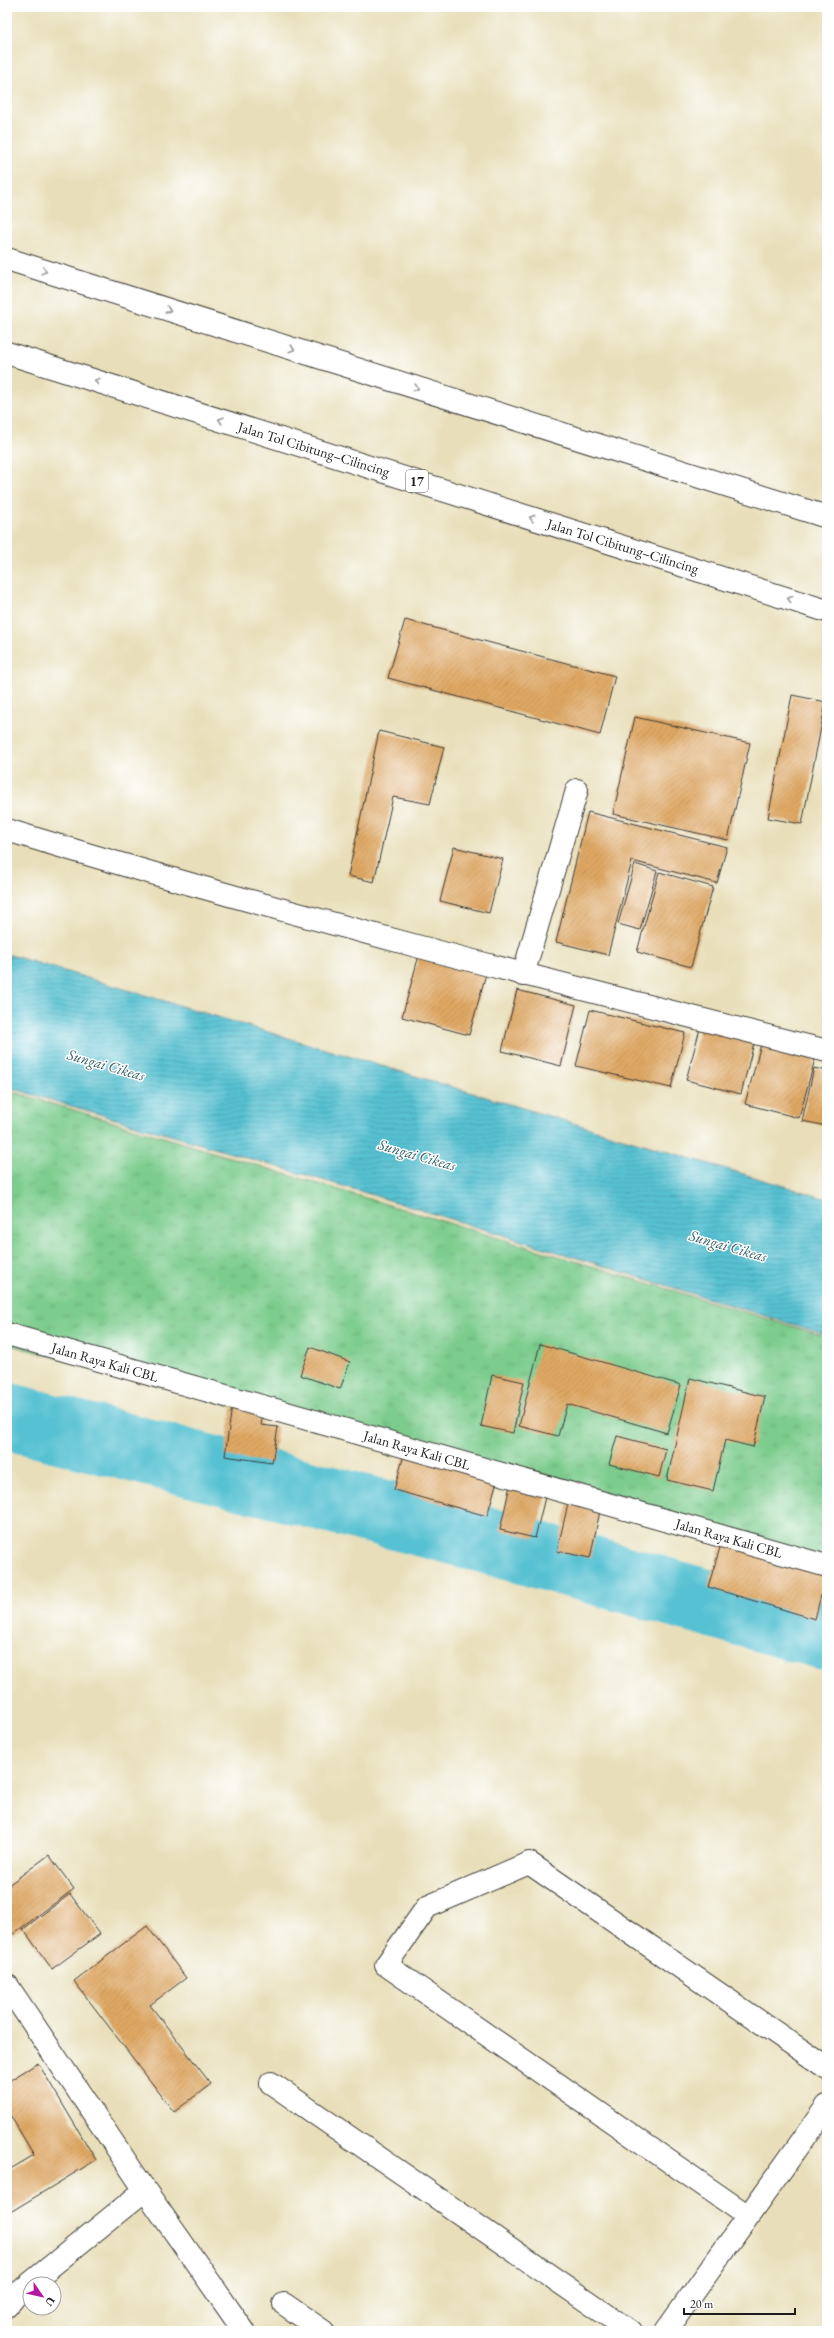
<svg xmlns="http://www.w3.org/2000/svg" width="834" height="2338" font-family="'EB Garamond',serif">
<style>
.grass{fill:url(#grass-tufts);stroke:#4c7454}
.water{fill:url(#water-rules);stroke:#396e77}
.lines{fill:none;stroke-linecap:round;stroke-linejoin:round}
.river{stroke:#56c1d2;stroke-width:67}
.building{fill:url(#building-hatch)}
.minor-casing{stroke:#3b3934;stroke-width:24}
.major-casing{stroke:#3b3934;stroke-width:24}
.highway-casing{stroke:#3b3934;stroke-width:24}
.minor{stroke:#fff;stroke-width:22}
.major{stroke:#fff;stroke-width:22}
.highway{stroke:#fff;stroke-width:22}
.oneway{stroke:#999}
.labels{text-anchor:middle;stroke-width:3;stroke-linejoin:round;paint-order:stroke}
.shield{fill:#fff;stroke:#606060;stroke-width:1}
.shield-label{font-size:13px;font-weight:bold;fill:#1c1c1c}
.street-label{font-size:14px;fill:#1c1c1c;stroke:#fff}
.water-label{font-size:15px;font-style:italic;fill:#335e65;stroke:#fff}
</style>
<defs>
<pattern id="grass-tufts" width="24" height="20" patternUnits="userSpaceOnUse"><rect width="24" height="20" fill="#7ccc8d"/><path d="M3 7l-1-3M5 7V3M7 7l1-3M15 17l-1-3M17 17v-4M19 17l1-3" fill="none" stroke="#6baf79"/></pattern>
<pattern id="water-rules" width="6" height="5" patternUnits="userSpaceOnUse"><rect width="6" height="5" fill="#56c1d2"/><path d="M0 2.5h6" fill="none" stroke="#4aa5b4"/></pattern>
<pattern id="building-hatch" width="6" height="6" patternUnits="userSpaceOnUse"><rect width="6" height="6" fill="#dfa764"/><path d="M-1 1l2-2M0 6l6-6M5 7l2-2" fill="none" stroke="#bf8f56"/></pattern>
</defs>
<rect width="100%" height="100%" fill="#fff"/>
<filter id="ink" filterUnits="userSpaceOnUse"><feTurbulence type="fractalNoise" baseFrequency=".025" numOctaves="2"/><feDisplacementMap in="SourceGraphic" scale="8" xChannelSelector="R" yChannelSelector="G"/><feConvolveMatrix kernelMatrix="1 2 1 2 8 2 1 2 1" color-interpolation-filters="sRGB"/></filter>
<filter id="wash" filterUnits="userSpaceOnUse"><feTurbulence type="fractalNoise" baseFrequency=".012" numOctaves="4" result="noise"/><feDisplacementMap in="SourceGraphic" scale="16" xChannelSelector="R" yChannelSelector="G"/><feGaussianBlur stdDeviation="0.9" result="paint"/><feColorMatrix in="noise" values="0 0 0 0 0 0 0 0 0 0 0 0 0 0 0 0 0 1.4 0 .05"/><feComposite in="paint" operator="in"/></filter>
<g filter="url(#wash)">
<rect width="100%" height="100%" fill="#e8dfba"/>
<path class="grass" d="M7,1090L827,1337V1572L7,1344Z"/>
<path class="water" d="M7,954L827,1199V1335L353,1189L7,1087Z"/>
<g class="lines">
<path class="river" d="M7,1416L468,1535L827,1637"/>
</g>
<g id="blocks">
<g class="building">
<path d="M405,620L615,676L600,735L388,678Z"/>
<path d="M792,695L826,702L802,824L768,818Z"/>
<path d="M635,717L750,743L728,840L613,814Z"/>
<path d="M379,731L444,747L430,804L393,797L374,882L348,876Z"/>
<path d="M588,812L727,847L717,883L632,861L608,955L556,942Z"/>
<path d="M454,847L503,859L489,913L440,901Z"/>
<path d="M635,864L657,871L640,930L618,924Z"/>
<path d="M659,872L713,887L691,967L637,952Z"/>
<path d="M419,955L486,974L469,1035L402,1017Z"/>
<path d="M517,990L576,1005L561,1066L502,1051Z"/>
<path d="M590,1010L685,1033L671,1088L576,1066Z"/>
<path d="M701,1025L755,1039L741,1094L686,1080Z"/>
<path d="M761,1044L815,1059L799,1118L745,1104Z"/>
<path d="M814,1068L827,1071V1126L802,1121Z"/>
<path d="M540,1344L681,1385L667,1433L567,1404L558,1436L519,1426Z"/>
<path d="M310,1347L350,1362L340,1389L300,1375Z"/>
<path d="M492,1375L524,1382L513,1433L481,1426Z"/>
<path d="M690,1378L765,1397L753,1447L725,1440L713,1491L667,1480Z"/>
<path d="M232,1406L263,1411L261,1425L278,1427L272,1463L225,1456Z"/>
<path d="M617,1436L666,1449L659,1477L609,1464Z"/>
<path d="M404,1455L497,1481L487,1516L394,1490Z"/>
<path d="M511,1481L547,1489L535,1538L500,1530Z"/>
<path d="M568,1504L600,1511L590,1558L557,1551Z"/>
<path d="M722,1541L827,1572L815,1619L708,1587Z"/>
<path d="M49,1855L74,1889L13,1934L7,1926V1886Z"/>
<path d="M70,1894L100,1934L52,1969L23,1929Z"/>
<path d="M147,1926L186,1978L150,2005L211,2084L174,2112L74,1981Z"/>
<path d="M38,2063L96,2160L7,2214V2171L34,2155L7,2110V2082Z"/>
</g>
</g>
</g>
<g filter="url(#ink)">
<use href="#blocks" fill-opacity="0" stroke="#3b3934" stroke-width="1"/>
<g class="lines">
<g class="minor-casing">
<g id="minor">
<path d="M7,830C278,913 552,982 827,1051"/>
<path d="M523,975L577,790"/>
<path d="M7,1985L145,2190L244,2331"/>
<path d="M271,2083L630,2331"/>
<path d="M748,2216L386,1965L427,1907L529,1863L827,2068"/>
<path d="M284,2304L323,2331"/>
<path d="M7,2306L17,2294L145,2190"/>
<path d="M666,2331L827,2106"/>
</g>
</g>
<g class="major-casing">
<path id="major" d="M7,1334L827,1566"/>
</g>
<g class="highway-casing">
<g id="highway">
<path d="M7,259L827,517"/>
<path d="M7,353L827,611"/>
</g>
</g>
<use href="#minor" class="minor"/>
<use href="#major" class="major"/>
<use href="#highway" class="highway"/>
</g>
<defs><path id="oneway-chevron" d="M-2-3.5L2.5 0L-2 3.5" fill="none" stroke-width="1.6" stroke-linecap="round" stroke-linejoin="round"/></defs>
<g class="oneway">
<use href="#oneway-chevron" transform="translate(44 271) rotate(17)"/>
<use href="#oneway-chevron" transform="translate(168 310) rotate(17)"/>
<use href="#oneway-chevron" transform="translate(292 349) rotate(17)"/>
<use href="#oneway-chevron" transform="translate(97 381) rotate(-163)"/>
<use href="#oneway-chevron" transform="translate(416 388) rotate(17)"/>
<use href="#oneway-chevron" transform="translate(221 420) rotate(-163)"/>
<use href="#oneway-chevron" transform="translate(532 518) rotate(-163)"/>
<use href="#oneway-chevron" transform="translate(790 599) rotate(-163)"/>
</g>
</g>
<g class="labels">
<rect class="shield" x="406" y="470" width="22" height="22" rx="3"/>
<g class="shield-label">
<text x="417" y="486">17</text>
</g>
<g class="street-label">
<text transform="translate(314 449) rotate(17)" y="5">Jalan Tol Cibitung–Cilincing</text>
<text transform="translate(623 546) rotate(17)" y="5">Jalan Tol Cibitung–Cilincing</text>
<text transform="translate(105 1362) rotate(16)" y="5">Jalan Raya Kali CBL</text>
<text transform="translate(417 1450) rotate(16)" y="5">Jalan Raya Kali CBL</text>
<text transform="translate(729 1538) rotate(16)" y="5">Jalan Raya Kali CBL</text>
</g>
<g class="water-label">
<text transform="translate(106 1065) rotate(16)" y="5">Sungai Cikeas</text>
<text transform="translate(417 1155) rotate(16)" y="5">Sungai Cikeas</text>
<text transform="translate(728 1246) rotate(16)" y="5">Sungai Cikeas</text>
</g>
</g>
<rect width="834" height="2338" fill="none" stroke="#fff" stroke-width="24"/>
<g transform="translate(42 2296) rotate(124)"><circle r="19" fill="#ffffff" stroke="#a4a4a4"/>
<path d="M0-3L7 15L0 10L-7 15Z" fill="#b5179e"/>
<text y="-6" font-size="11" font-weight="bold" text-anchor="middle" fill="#1c1c1c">U</text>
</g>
<path d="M684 2308v6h111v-6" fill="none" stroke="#1c1c1c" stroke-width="2"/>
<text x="690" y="2308" font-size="12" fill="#1c1c1c" stroke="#ffffff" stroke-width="3" paint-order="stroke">20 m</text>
</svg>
